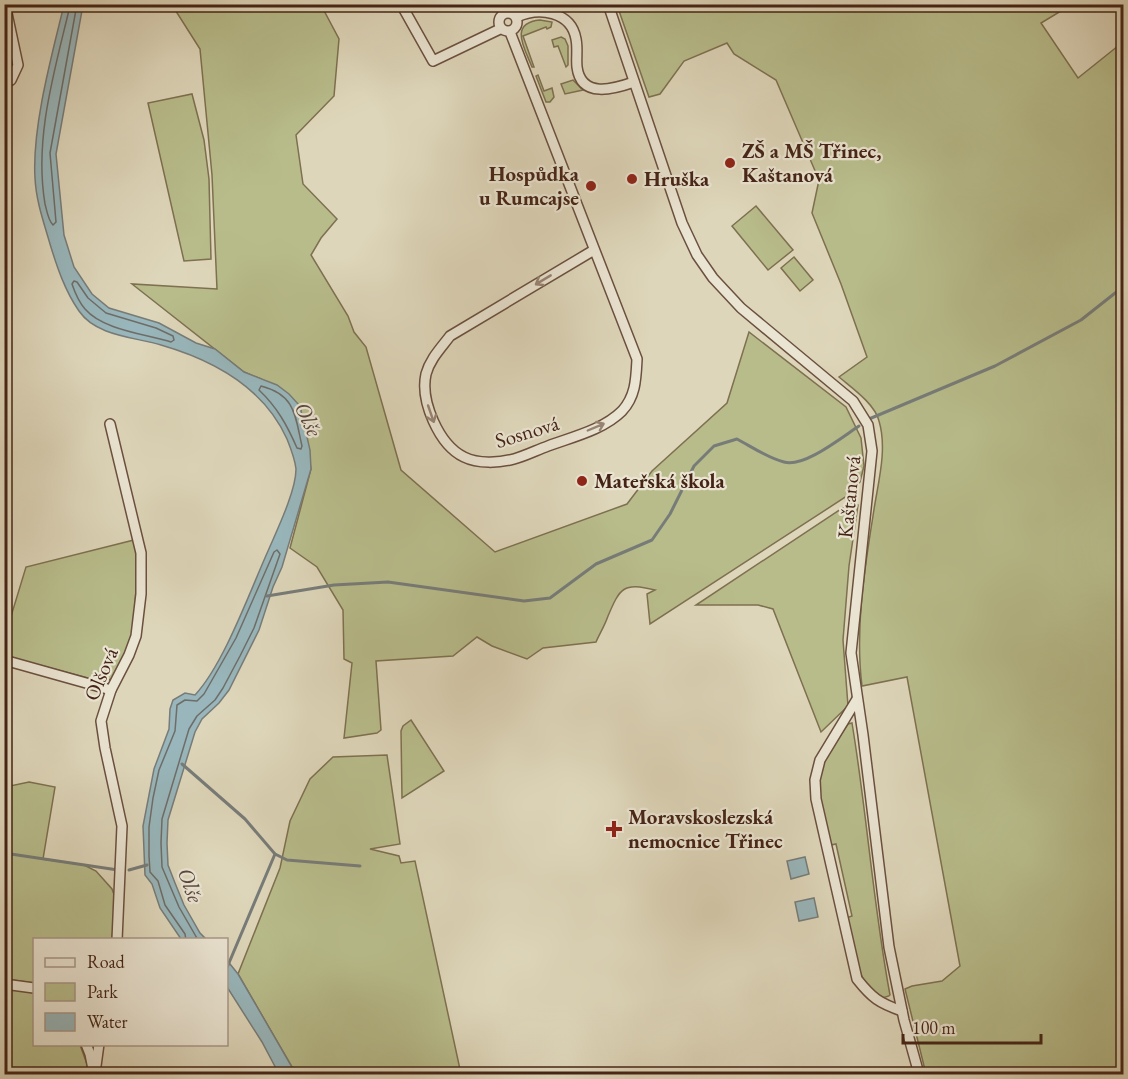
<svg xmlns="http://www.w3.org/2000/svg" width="1128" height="1079" font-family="'EB Garamond',serif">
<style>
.green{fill:#b8bc8b;stroke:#7e7050;stroke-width:1.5}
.water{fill:#98b6bb;stroke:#777c79;stroke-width:1.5}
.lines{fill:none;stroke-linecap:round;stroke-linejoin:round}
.shore{stroke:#6e6d68;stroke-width:1.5}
.stream{stroke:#777c79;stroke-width:3}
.minor-casing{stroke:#6b503f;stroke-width:12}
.minor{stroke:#eae4d2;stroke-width:9}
.oneway{stroke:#988474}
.poi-dot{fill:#8f2418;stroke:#eae4d2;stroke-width:2}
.labels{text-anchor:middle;stroke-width:4.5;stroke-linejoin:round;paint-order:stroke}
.poi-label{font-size:21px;font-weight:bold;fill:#452416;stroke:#eae4d2;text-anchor:start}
.street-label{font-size:21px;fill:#452416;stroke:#eae4d2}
.water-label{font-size:22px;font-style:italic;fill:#5a483f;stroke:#eae4d2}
</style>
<rect width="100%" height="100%" fill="#ded6ba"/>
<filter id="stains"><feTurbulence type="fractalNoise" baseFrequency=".00333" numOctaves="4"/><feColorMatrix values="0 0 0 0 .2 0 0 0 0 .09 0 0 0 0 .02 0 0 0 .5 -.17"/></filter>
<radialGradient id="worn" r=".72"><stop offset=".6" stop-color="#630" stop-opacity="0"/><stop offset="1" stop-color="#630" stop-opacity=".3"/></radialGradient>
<g class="green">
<path d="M172,5H321L339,39L334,96L296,135L303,184L337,219L321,238L311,255L348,316L354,332L366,347L401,470L495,552L627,504L652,471L727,403L749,332L846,407L861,438L864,466L860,482L847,496L650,624L647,594L655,590C623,582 620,588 608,616C605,625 600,633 596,642L543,648L527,659L492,646L477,637L453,656L376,661L381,730L377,733L344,738L352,663L344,659L343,610L317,567L290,548L311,469L300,406L261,379L244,372L132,284L217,289L212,175L200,49Z"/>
<path d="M617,5H1071L1041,23L1078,78L1123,42V1074H926L905,989L912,986L942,981L960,966L907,677L862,686C855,630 864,572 873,516C877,486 888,451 879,421C875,404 852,388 839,377L867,357L841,284L812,213L819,180L776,80L734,54L727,43L684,61L660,94L649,97Z"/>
<path d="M540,20L552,22L551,27L547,29L546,27L523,36L534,67H532C525,49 508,23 540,20Z"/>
<path d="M561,37L565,39L568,46V65L566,67L558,46L554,47L552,40Z"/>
<path d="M538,75L544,91L552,88L554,97L550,102H546L536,76Z"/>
<path d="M573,80L583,90L565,94L561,84Z"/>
<path d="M192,94L204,140L209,179L211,259L184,261L148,103Z"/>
<path d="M756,206L793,250L768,270L732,226Z"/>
<path d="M794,257L813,280L800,291L781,268Z"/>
<path d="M850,503L858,505L849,566L843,640L848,706L821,732L773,609L758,605H696Z"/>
<path d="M134,540L138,558L133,636L113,679L99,681L5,656V636L26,567Z"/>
<path d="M411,720L444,771L402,798L401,731L403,726Z"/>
<path d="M852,723C867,813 873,905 890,995C890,996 882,998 881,998C860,996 850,934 846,918L852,916L836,844L831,845C827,825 814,788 821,769C827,753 839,738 848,724Z"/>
<path d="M387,755L400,844L370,849L399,856L401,863L415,861L461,1074H296L238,974L280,868L290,821L310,779L333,757Z"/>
<path d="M29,782L55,787L43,859L84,865L96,871L112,889L116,900L112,939L34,940V983L5,979V787Z"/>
<path d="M4,988L34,993V1044L80,1045L87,1064V1074H5Z"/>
</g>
<g class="water">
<path d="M63,5H83L56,154L64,235L74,267L92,294L109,308L159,323L196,343L215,349L244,372L277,385L289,394L300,406L310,450L311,469L282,567L273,587L259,630L229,690L219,703L202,719L195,732L168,820L167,843L168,865L175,883L184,905L200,933L206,939H181L160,908L152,884L145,875L143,826L154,769L169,729L170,709L173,700L185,693L195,695C224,664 250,591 268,551C277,530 296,491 296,469C295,459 291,449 287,439C264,388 213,360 161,345C134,337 96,336 79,311C65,291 57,267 50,244C44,223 36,201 35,178C32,128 51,58 63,9Z"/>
<path d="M805,857L809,874L791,879L787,861Z"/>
<path d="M814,898L818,917L799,921L795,902Z"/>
<path d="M226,959L238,974L296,1074H279L262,1042L227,987Z"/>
</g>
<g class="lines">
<g class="shore">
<path d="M69,4V10C54,73 34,139 45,204C47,211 48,220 53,225L56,222L50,153L77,4"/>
<path d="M74,281L77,282L88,298L106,313L156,328L173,336L174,340L171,342C145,334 103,330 85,309C79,302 75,293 72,284Z"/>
<path d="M261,386C296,395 295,416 302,446L301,449L297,448C287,425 277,407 259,390Z"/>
<path d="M186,940L185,934L165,905L158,881L150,872L149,856V827L153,798L159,770L175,731L177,705L185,700L197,701L204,694L236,638L274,552L277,550L280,554L254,628L240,656L223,688L215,700L197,716L189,729L162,819L161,843L162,867L179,907L198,940"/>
</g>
<g class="stream">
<path d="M869,419L995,366L1081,320L1124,286"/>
<path d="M267,596L334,585L388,582L524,601L550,598L596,564L652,540L670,514L694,466L714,446L737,439C752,447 768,458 784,462C804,468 842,437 859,426"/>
<path d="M182,764L245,819L275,854L226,970"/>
<path d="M4,853L118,870"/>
<path d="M275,854L287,860L360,866"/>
<path d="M129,870L147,865"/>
</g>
<g class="minor-casing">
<g id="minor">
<path d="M401,4L433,61L500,29"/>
<path d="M608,4L682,223L697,255L713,278L741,308L853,401L868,425L872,451L851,653L863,735L889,947L904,1020L919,1074"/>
<circle cx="508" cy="22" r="9"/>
<path d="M517,17C539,7 571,11 576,39C578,49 576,58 577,67C581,99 614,89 634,82"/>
<path d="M510,32L637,359C636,378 636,396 622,411C603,430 572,437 548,446C537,450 525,456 514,459C499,463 478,464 464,457C439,445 420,401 426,374C430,359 441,348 450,336L594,250"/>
<path d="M4,84L11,80L18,65L5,4"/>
<path d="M110,424L141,553V594L136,636L129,655L111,690L101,721L105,748L122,826L117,940"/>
<path d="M4,660L111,690"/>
<path d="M857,699L820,760L815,780L816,799L857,979C872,998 879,1003 902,1011"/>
<path d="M4,984L34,988"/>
<path d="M86,1044L90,1054L94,1074"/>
<path d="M96,1066L99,1044"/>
</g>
</g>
<use href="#minor" class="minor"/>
</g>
<defs><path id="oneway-shaft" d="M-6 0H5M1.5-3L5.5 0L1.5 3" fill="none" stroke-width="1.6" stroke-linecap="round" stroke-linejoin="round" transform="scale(1.5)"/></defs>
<g class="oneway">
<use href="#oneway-shaft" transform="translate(543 280) rotate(149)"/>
<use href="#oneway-shaft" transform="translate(431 414) rotate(71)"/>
<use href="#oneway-shaft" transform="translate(596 427) rotate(-23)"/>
</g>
<g class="poi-dot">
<circle cx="730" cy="163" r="6"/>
<circle cx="632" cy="179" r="6"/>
<circle cx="591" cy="186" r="6"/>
<circle cx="582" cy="481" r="6"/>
<path d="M611 820h6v6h6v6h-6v6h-6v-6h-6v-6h6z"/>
</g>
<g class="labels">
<g class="poi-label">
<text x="742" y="158">ZŠ a MŠ Třinec,<tspan x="742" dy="24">Kaštanová</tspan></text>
<text x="579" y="181" text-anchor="end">Hospůdka<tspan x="579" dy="24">u Rumcajse</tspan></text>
<text x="644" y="186">Hruška</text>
<text x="594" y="488">Mateřská škola</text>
<text x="628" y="824">Moravskoslezská<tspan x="628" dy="24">nemocnice Třinec</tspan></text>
</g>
<g class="street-label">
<text transform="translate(527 432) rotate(-17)" y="7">Sosnová</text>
<text transform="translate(849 497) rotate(-84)" y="7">Kaštanová</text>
<text transform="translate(101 674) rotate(-67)" y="7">Olšová</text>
</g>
<g class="water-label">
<text transform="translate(309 419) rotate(65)" y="8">Olše</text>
<text transform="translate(191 885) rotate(70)" y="8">Olše</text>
</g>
</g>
<rect width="1128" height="1079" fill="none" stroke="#ded6ba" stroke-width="24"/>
<rect x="6" y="6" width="1116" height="1067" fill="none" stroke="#452416" stroke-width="3"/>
<rect x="12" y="12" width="1104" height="1055" fill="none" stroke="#452416" stroke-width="1.5"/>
<rect x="33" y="938" width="195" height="108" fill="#eae4d2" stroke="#a89787" stroke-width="1.5"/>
<rect x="45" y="958" width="30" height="9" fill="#eae4d2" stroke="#a89787" stroke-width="1.5"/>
<text x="87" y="968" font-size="18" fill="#452416">Road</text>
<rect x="45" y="983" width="30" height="18" fill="#b8bc8b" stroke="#a89787" stroke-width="1.5"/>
<text x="87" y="998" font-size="18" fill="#452416">Park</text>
<rect x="45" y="1013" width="30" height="18" fill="#98b6bb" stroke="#a89787" stroke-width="1.5"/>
<text x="87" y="1028" font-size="18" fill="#452416">Water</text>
<path d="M903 1034v9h138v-9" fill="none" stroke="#452416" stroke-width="3"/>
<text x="912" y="1034" font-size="18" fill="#452416" stroke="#eae4d2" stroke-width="4.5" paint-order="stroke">100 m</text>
<rect width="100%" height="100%" filter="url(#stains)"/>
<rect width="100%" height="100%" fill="url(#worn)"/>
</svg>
